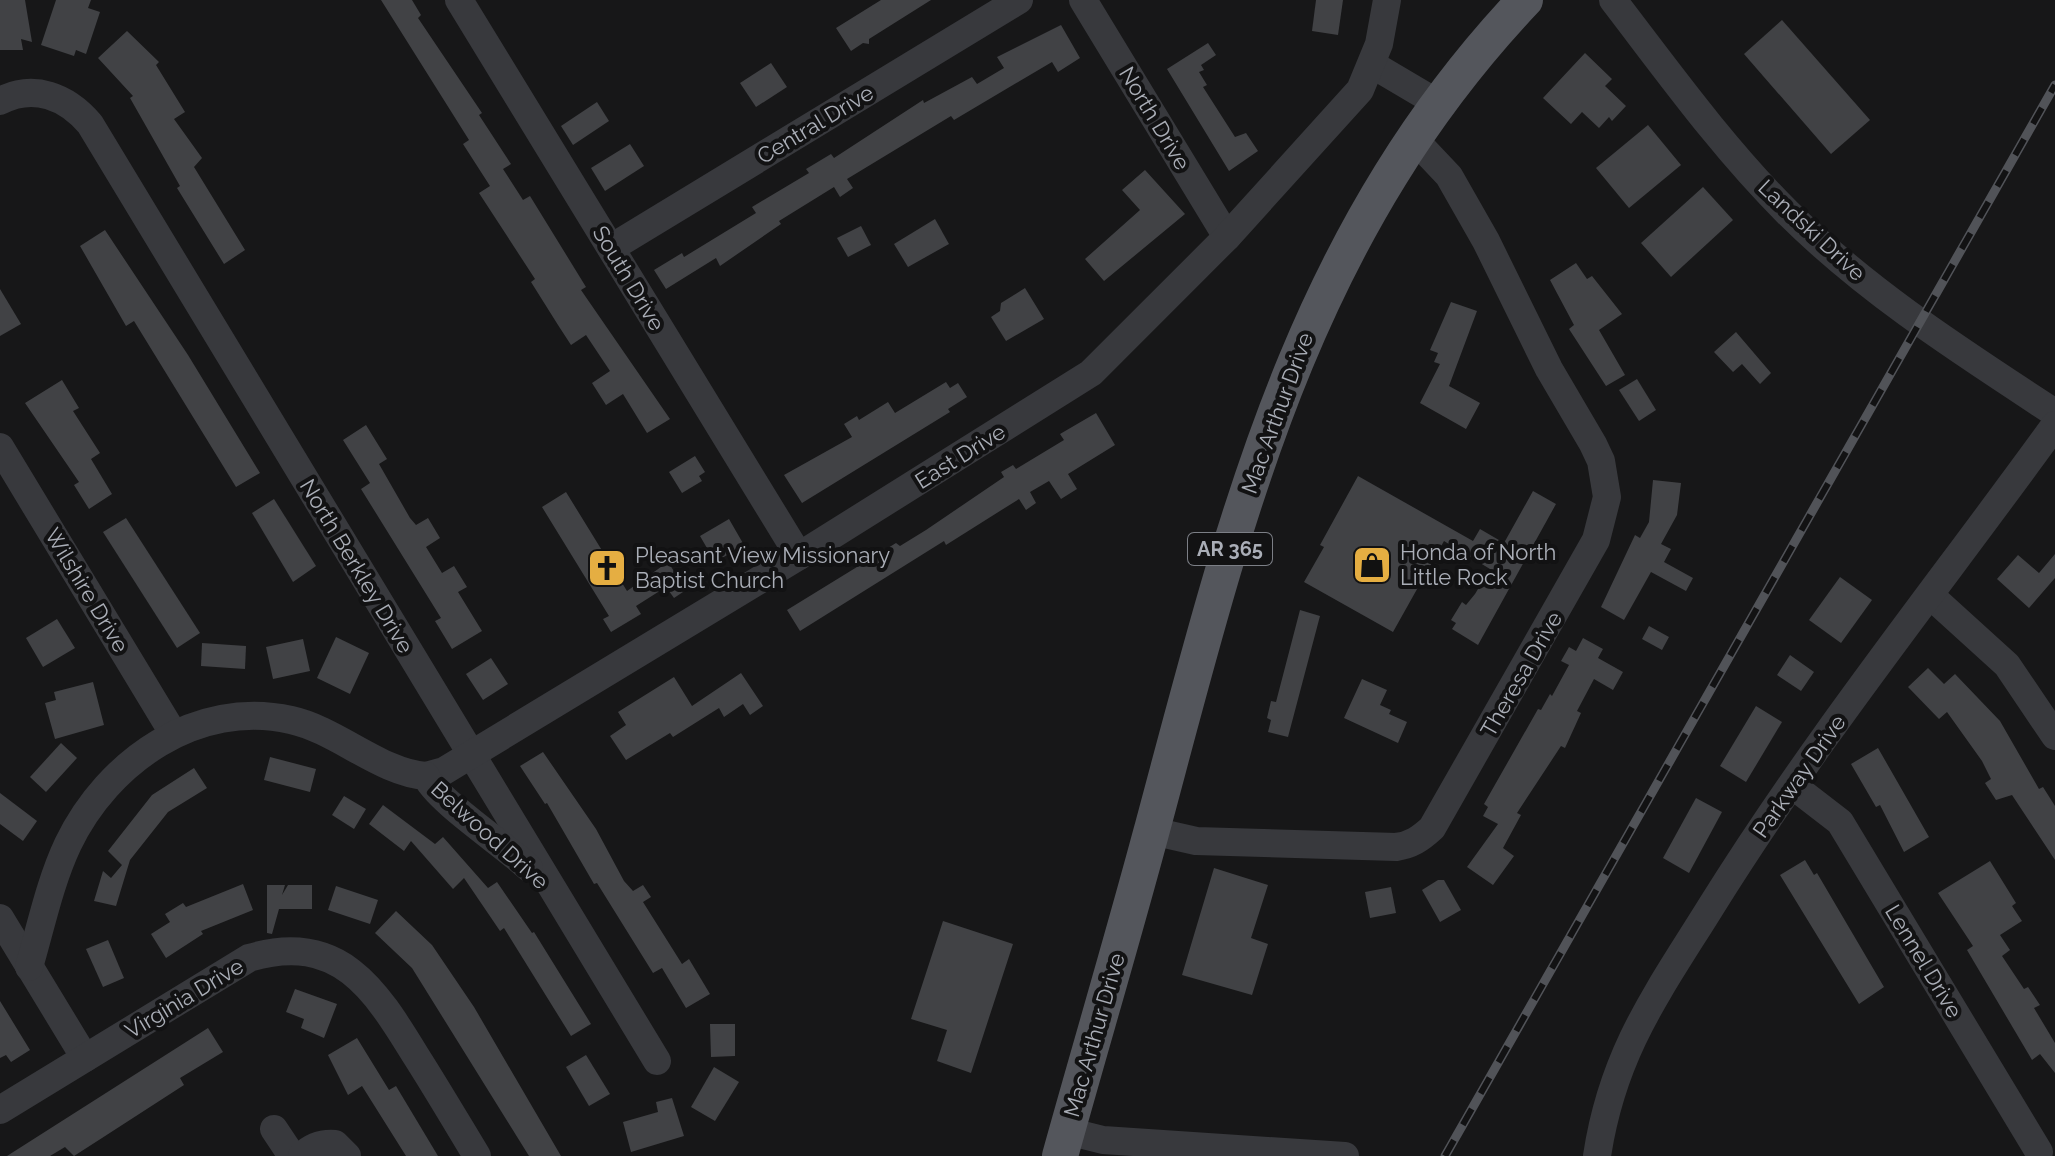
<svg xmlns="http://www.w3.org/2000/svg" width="2055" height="1156" font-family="Raleway,sans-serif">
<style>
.building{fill:#414245}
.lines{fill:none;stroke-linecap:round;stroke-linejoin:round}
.minor{stroke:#38393d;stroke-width:28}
.major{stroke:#54565c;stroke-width:36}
.rail-casing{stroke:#515358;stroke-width:9}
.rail{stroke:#121213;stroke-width:6;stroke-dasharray:18;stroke-linecap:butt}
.labels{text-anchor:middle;stroke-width:8;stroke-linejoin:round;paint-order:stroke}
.shield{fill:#121213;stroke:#7c7f86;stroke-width:2}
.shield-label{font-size:20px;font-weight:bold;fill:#aaaeb7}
.street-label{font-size:22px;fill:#aaaeb7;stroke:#121213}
.poi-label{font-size:22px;fill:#aaaeb7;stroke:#121213;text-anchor:start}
</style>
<rect width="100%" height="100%" fill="#171718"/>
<g class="building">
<path d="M0,0H25L32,42L21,39L23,50H0Z"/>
<path d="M56,0H91L88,8L100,12L86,54L76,50L74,56L41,45Z"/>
<path d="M381,0H412L421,15L418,18L482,113L479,115L511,164L503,169L523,200L530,196L586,287L581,290L670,419L647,433L623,394L606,405L592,383L610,371L586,335L571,345L558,325L531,282L535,279L479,193L490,186L463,144L469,140Z"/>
<path d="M881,0H931L869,39V44L863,43L851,51L836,28Z"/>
<path d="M1316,0H1343L1338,35L1312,31Z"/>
<path d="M1782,20L1870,120L1831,154L1744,54Z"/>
<path d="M1061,25L1080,58L1058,72L1052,62L954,120L951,116L847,179L853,188L840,197L834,187L779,221L781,224L720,266L716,258L666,289L654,270L682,253L684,257L756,213L752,207L809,173L806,169L831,154L834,158L923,100L924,103L972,77L977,84L1004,68L997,57Z"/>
<path d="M127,31L159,62L156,65L185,112L174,119L202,158L194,167L245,250L224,264L177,188L180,186L130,98L133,96L98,58Z"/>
<path d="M1208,43L1216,55L1201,65L1204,70L1199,72L1207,85L1203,87L1235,137L1246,133L1258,151L1229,171L1167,69Z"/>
<path d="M1585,53L1612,79L1605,86L1626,106L1612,121L1609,117L1599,128L1582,112L1571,124L1543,98Z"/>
<path d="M771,63L787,87L756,107L740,83Z"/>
<path d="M597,102L609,121L573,145L561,126Z"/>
<path d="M1648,125L1681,165L1629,208L1596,168Z"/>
<path d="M630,144L644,166L605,191L591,168Z"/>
<path d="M1145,170L1185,214L1104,281L1085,259L1140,210L1122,190Z"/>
<path d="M1703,187L1733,220L1671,277L1641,243Z"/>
<path d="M935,219L949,244L908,267L894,244Z"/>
<path d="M861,226L871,245L848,257L837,238Z"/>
<path d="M105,230L188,355L260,473L236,487L134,321L126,326L80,246Z"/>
<path d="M1576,263L1587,279L1592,276L1622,314L1599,330L1625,375L1606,386L1569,329L1574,325L1550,280Z"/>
<path d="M1025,288L1044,319L1006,341L991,317L1000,311L1001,303Z"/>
<path d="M0,289L21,324L0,336Z"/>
<path d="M1451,302L1477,311L1449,386L1480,403L1466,429L1420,403L1440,364L1434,362L1438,353L1430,350Z"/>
<path d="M1736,332L1771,373L1760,384L1742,364L1733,372L1714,352Z"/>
<path d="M1637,379L1656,410L1639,421L1619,390Z"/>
<path d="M62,380L79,408L73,411L100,453L91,459L112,494L89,509L74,485L79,482L25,403Z"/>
<path d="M946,382L950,388L958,383L967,397L948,409L950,412L802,503L784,475L852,437L844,424L857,416L859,420L888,402L895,413Z"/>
<path d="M1096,413L1115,445L1068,474L1077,489L1061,499L1049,481L1030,492L1036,503L1026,510L1019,499L946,545L944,541L800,631L787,610L896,543L900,546L926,530L1004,477L1001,472L1013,465L1016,469L1064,440L1060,434Z"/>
<path d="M366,425L387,459L379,464L410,518L416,525L428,518L440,538L426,547L442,573L454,566L467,587L458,592L482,631L452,649L435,621L441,618L361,489L370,483L343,440Z"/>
<path d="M695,456L705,472L699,476L702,481L682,493L669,472Z"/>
<path d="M1358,476L1473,541L1480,529L1504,543L1533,491L1556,504L1478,645L1452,629L1456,623L1451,620L1462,602L1466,605L1475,594L1490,569L1444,541L1393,632L1304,582L1324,547L1320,545Z"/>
<path d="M1653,480L1681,483L1677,515L1661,544L1671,549L1664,562L1693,578L1686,591L1651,572L1624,620L1601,607L1635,535L1640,538L1649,522Z"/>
<path d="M566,492L627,591L668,562L686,590L674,598L666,587L636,606L641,614L611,632L603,619L609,616L542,507Z"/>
<path d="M274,499L316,566L293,582L252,513Z"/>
<path d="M126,518L200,633L177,648L103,532Z"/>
<path d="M729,519L748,552L733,561L729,554L715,562L700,536Z"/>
<path d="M2055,554V578L2029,608L1997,579L2018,555L2039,573Z"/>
<path d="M1840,577L1872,600L1841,643L1809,620Z"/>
<path d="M1300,610L1320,616L1288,737L1268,732L1271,720L1267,718L1271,701L1276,702Z"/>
<path d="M57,619L75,648L43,667L26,638Z"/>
<path d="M1649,626L1669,637L1662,650L1642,639Z"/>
<path d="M336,637L369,653L350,694L317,678Z"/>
<path d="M1583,638L1603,649L1598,658L1623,672L1613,690L1594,679L1577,711L1581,713L1565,748L1561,746L1517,813L1521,815L1503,848L1514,856L1493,885L1467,867L1498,824L1483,816L1488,807L1484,804L1538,709L1541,710L1550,694L1552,696L1569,665L1561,661L1569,647L1576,651Z"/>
<path d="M303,639L310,671L273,679L266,647Z"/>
<path d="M202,643L246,646L245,669L201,666Z"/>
<path d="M1790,655L1814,672L1801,691L1777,675Z"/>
<path d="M491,658L508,684L483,700L466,674Z"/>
<path d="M1928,668L1944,684L1955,674L2000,721L2039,789L2043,787L2055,806V860L2012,795L1996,800L1985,783L1991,779L1982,761L1947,712L1939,719L1908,687Z"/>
<path d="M741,673L763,706L750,715L743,704L724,717L719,708L673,737L670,733L626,760L610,736L626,725L618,712L674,677L692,706Z"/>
<path d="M1362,679L1387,690L1380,705L1391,710L1389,714L1407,722L1398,743L1344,718Z"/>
<path d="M93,682L104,725L55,739L45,703L56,700L54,692Z"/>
<path d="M1756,706L1782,722L1746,782L1720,766Z"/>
<path d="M61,743L77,758L46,792L30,777Z"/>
<path d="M1878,748L1929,837L1904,852L1880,805L1876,807L1851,764Z"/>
<path d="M543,752L596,829L624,881L633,891L643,885L651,897L643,902L682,964L689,959L710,994L686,1008L662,968L653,973L597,883L594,884L547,803L545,804L520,766Z"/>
<path d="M270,757L316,769L310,792L264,780Z"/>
<path d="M194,768L207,788L168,812L130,860L116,906L94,901L103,871L111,878L122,865L108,851L152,795Z"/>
<path d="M0,793L37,821L23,841L0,824Z"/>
<path d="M344,796L366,809L354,829L332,815Z"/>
<path d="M1696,798L1722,812L1689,873L1663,858Z"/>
<path d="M383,805L435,844L443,837L488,888L497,882L532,933L534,932L591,1024L571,1036L504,928L500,931L464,878L453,889L411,841L404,851L369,824Z"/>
<path d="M1805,860L1814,875L1817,873L1884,987L1859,1004L1780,875Z"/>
<path d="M1990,861L2016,903L2012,906L2022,921L2000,935L2010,950L2002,956L2024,989L2028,987L2040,1005L2034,1008L2055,1043V1073L2040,1054L2032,1060L1967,950L1973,946L1938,893Z"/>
<path d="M1214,868L1268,885L1251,938L1268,944L1252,995L1182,975Z"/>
<path d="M1438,880H1444L1461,910L1440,922L1422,890Z"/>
<path d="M243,884L253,910L201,931L203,934L166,958L151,934L170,922L165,914L183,903L186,907Z"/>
<path d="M267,885H285L282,895L288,885H312V909H279L272,934L267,933Z"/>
<path d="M336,886L378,900L370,924L328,910Z"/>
<path d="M1391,887L1396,913L1370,918L1365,892Z"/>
<path d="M396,911L432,945L474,1007L561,1156H529L412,968L375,933Z"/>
<path d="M943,921L1013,944L971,1073L937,1061L947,1030L911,1019Z"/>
<path d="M108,940L124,978L103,987L86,949Z"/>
<path d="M295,989L337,1004L324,1038L301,1028L304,1019L286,1012Z"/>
<path d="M0,1001L30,1050L11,1062L6,1055L0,1058Z"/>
<path d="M710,1024H735V1056L711,1057Z"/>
<path d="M208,1028L223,1052L180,1078L184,1085L102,1138L74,1156L65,1147L50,1156H7Z"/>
<path d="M357,1038L389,1090L396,1086L438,1156H406L362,1086L348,1095L328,1055Z"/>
<path d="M586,1055L610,1094L589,1106L566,1067Z"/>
<path d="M714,1067L739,1082L715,1121L691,1107Z"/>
<path d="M672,1098L684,1136L631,1152L623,1122L658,1112L656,1102Z"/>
</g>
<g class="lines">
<g class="minor">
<path d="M459,0L799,556"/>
<path d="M1083,0L1227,237"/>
<path d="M1613,0C1669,73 1722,147 1787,212C1866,291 1962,352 2055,413"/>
<path d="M1373,65L1439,104"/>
<path d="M0,101C34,83 67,97 90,124L657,1061"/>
<path d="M611,248L1019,0"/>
<path d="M0,447L173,733"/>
<path d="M1931,596L2007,665L2055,736"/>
<path d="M426,776L444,771L799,556L1091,373L1227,237L1360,90L1379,44L1387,0"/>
<path d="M1792,785L1840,822L2039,1152"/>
<path d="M1152,831L1196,841L1396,847C1411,845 1420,839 1432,828L1596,540L1607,497L1601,461L1593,444L1549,369L1486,241L1449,176L1414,139"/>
<path d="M0,918L85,1058"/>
<path d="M29,967C41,926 50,882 68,844C108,761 197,699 291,720C337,730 381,773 426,776C435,799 506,846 529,868"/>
<path d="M0,1110L249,958C339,931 375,989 416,1056C437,1089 457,1123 477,1156"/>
<path d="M274,1129L292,1156"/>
<path d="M1067,1131L1103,1140L1345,1156"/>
<path d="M302,1156C312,1146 322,1143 335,1144L347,1156"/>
<path d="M1597,1156C1613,1051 1658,992 1712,905C1816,738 1940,584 2055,425"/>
</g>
<path class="major" d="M1060,1156C1090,1048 1122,941 1151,833C1234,525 1298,240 1525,0"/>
<g class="rail-casing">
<path id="rail" d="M1445,1156L2055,85"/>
</g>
<use href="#rail" class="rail"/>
</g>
<defs>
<g id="shop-square" transform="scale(2)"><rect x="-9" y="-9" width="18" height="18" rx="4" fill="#e5ae42" stroke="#121213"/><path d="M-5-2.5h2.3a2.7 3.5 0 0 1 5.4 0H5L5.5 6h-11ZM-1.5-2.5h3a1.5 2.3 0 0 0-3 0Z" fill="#111"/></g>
<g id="church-square" transform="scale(2)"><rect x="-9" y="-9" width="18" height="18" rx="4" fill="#e5ae42" stroke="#121213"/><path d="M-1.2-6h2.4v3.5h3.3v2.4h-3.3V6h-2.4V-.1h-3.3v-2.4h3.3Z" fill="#111"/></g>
</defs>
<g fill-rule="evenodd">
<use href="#shop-square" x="1372" y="565"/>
<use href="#church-square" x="607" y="568"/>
</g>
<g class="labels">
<rect class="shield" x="1188" y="533" width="84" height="32" rx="6"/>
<g class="shield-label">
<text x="1230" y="556">AR 365</text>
</g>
<g class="street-label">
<text transform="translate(1155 118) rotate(59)" y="8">North Drive</text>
<text transform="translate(815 124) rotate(-31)" y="8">Central Drive</text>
<text transform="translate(1812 230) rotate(43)" y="8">Landski Drive</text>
<text transform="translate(629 278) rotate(59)" y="8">South Drive</text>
<text transform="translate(1277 413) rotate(-70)" y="8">Mac Arthur Drive</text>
<text transform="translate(960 456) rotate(-32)" y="8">East Drive</text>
<text transform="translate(357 566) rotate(59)" y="8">North Berkley Drive</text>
<text transform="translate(87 590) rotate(59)" y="8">Wilshire Drive</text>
<text transform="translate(1521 674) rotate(-60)" y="8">Theresa Drive</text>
<text transform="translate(1799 776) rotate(-55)" y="8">Parkway Drive</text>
<text transform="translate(490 835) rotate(42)" y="8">Belwood Drive</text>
<text transform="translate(1924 961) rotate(59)" y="8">Lennel Drive</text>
<text transform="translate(184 998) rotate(-31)" y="8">Virginia Drive</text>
<text transform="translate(1094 1035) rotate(-74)" y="8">Mac Arthur Drive</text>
</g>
<g class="poi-label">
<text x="1400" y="560">Honda of North<tspan x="1400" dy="25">Little Rock</tspan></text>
<text x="635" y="563">Pleasant View Missionary<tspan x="635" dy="25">Baptist Church</tspan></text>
</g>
</g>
</svg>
